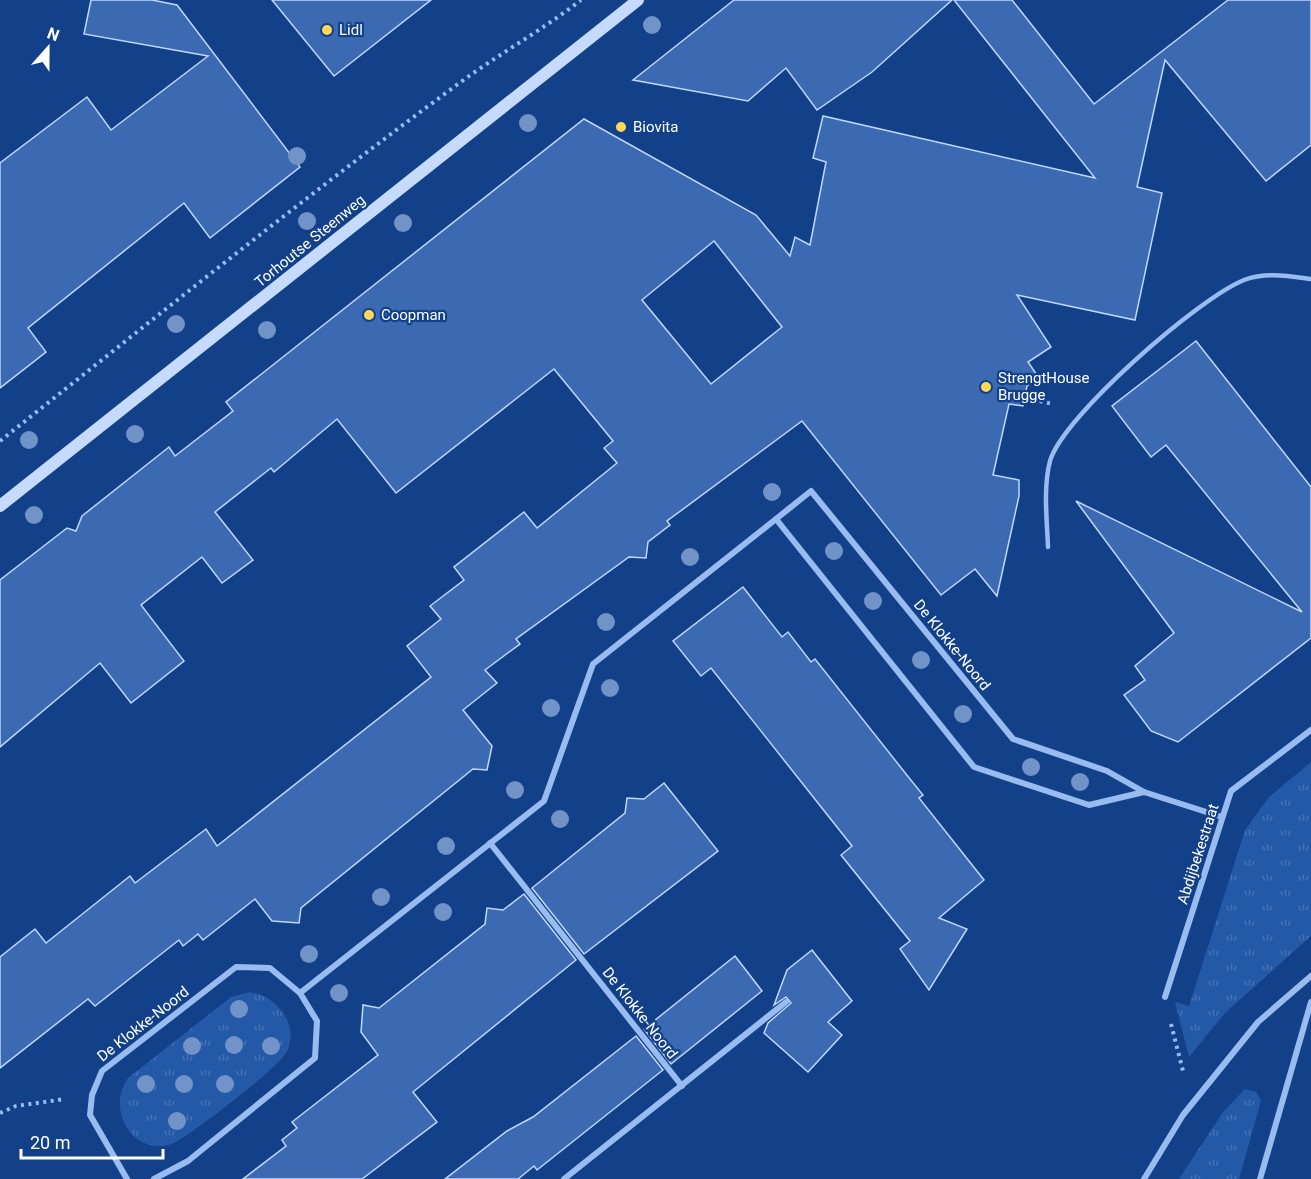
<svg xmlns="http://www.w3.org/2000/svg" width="1311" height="1179" font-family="Roboto,sans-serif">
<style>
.grass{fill:url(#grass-tufts)}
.building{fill:#3b6ab2;stroke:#bed7fc;stroke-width:1.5;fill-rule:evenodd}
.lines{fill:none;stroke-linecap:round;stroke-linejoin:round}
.path{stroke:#98bcf0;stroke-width:4;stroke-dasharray:3 4.5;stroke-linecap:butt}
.service{stroke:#98bcf0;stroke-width:4.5}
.minor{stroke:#98bcf0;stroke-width:6}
.secondary{stroke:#c6dafb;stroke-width:12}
.tree{fill:#7193c8}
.poi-dot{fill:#ffd757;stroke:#124089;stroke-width:2}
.labels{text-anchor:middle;stroke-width:4.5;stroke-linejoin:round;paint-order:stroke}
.poi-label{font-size:15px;fill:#fff;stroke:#124089;text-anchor:start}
.street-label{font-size:15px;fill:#fff;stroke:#124089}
</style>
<defs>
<pattern id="grass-tufts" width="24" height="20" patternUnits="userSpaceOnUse" patternTransform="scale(1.5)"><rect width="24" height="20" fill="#2459a8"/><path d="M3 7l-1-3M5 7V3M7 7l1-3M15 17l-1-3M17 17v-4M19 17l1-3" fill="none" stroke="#4572b5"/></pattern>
</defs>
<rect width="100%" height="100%" fill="#124089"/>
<g class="grass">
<path d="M1311,762V936L1225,1013L1189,1057L1175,1002L1189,1006L1245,830L1269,797Z"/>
<path d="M250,992C265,995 274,1000 283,1013C292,1025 293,1040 286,1053C277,1069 193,1133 174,1143C134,1159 105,1110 128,1078L231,997Z"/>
<path d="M1245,1089L1256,1092L1261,1101L1239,1179H1179L1223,1112Z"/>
</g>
<g class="building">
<path d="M91,0H152L177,5L300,167L210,238L184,203L28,328L46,352L0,388V163L87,97L111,130L208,56L84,34Z"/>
<path d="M272,0H431L334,76Z"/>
<path d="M734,0H952L872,72L817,110L786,68L748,101L633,80Z"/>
<path d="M954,0H1012L1094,104L1228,0H1311V145L1266,181L1165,60L1137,187L1162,193L1135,320L1017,295L1051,347L1028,362L1039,378L1027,386L1023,406L1009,404L993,475L1019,480V496L997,596L975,569L941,595L802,421L667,521L670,525L648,542L646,558L629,557L516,639L520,644L485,670L497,683L463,710L492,746L487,770L473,769L301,908L299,923L272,921L255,899L203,940L198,934L183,946L179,940L95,1006L88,999L0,1068V957L35,929L46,943L130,876L135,883L206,829L217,846L431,677L407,646L441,619L430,606L464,580L454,567L524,512L537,528L617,463L604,448L613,441L554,369L396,493L337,419L274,472L271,468L215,512L253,560L222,583L202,557L141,605L184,661L131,703L100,663L0,747V580L67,528L76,531L82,516L169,447L175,456L233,411L226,402L584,119L756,215L790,256L795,237L810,245L826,162L813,158L823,116L1095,178ZM714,241L782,327L711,384L642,300Z"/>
<path d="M1196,341L1311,487V638L1178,742L1151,731L1124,695L1145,680L1135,666L1174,633L1076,501L1302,612L1166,445L1151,457L1112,406Z"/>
<path d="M743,587L782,637L788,632L811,662L815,659L910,779L923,795L919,798L984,880L939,918L967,929L929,990L900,949L910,941L841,855L852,846L711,668L701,676L673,641Z"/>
<path d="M664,783L718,851L584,954L532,888L625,813L627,798L644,799Z"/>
<path d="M524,894L576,960L413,1092L437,1122L362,1179H243L286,1146L282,1140L297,1128L292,1122L378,1055L361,1032L363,1005L379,1008L485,924L487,908L503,910Z"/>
<path d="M812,950L852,1001L828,1022L842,1035L808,1072L764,1033L768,1023L791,1003L786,997L774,1005L787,970Z"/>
<path d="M735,956L762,991L671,1064L644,1029Z"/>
<path d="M636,1036L663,1070L537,1170L534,1166L518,1179H445L507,1131L533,1117Z"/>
</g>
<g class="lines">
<g class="path">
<path d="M1025,398L1053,404"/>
<path d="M0,441C155,318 309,193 469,76C506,50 545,28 581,0"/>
<path d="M1171,1024L1183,1071"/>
<path d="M0,1113L16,1106L65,1099"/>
</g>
<path class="service" d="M1048,547C1047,520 1043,488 1050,461C1063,416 1199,298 1244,280C1266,272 1288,276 1311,279"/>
<g class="minor">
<path d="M776,519L811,491L1013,739L1107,771L1144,792"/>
<path d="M490,843L682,1086"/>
<path d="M300,993L544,801L593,664L776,519L974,767L1089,805L1144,792L1222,817"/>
<path d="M1165,997L1231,791L1311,730"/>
<path d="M127,1179L90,1115L92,1095L102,1071L236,967L270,968L300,993L317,1021L315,1058L188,1161L154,1179"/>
<path d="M564,1179L786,1002"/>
<path d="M1144,1179L1183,1115L1258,1022L1311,976"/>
<path d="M1260,1179L1311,1002"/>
</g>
<path class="secondary" d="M0,506L638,0"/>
</g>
<g class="tree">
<circle cx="652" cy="25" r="9"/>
<circle cx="528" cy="123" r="9"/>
<circle cx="297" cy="156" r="9"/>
<circle cx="307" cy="221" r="9"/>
<circle cx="403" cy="223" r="9"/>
<circle cx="176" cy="324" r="9"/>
<circle cx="267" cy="330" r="9"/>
<circle cx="135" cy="434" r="9"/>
<circle cx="29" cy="440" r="9"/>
<circle cx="772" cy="492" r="9"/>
<circle cx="34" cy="515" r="9"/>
<circle cx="834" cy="551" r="9"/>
<circle cx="690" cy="557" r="9"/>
<circle cx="873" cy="601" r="9"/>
<circle cx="606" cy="622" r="9"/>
<circle cx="921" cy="660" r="9"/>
<circle cx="610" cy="688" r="9"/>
<circle cx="551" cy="708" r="9"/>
<circle cx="963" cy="714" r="9"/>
<circle cx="1031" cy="767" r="9"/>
<circle cx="1080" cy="782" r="9"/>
<circle cx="515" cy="790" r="9"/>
<circle cx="560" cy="819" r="9"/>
<circle cx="446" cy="846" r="9"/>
<circle cx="381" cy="897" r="9"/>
<circle cx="443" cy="912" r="9"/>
<circle cx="309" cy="954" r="9"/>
<circle cx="339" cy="993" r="9"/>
<circle cx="239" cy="1009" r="9"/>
<circle cx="234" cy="1045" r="9"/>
<circle cx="192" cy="1046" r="9"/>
<circle cx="271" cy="1046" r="9"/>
<circle cx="146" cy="1084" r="9"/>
<circle cx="184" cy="1084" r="9"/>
<circle cx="225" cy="1084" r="9"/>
<circle cx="177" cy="1121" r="9"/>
</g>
<g class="poi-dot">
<circle cx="327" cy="30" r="6"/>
<circle cx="621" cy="127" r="6"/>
<circle cx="369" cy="315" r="6"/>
<circle cx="986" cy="387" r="6"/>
</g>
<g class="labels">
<g class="poi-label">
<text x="339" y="35">Lidl</text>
<text x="633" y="132">Biovita</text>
<text x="381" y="320">Coopman</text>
<text x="998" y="383">StrengtHouse<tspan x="998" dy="17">Brugge</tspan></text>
</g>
<g class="street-label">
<text transform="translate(310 241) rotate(-39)" y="5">Torhoutse Steenweg</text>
<text transform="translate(952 645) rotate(51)" y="5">De Klokke-Noord</text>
<text transform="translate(1198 854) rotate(-72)" y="5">Abdijbekestraat</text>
<text transform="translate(640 1013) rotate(52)" y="5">De Klokke-Noord</text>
<text transform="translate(143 1024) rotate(-38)" y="5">De Klokke-Noord</text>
</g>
</g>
<g transform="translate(48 48) rotate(21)" stroke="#124089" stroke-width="4.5" paint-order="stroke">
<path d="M0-4.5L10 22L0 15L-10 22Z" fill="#ffffff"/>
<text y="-9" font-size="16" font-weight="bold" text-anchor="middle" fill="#ffffff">N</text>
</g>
<path d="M21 1149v9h142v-9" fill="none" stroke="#ffffff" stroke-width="3"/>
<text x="30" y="1149" font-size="18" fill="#ffffff" stroke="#124089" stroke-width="4.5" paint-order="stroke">20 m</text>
</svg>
